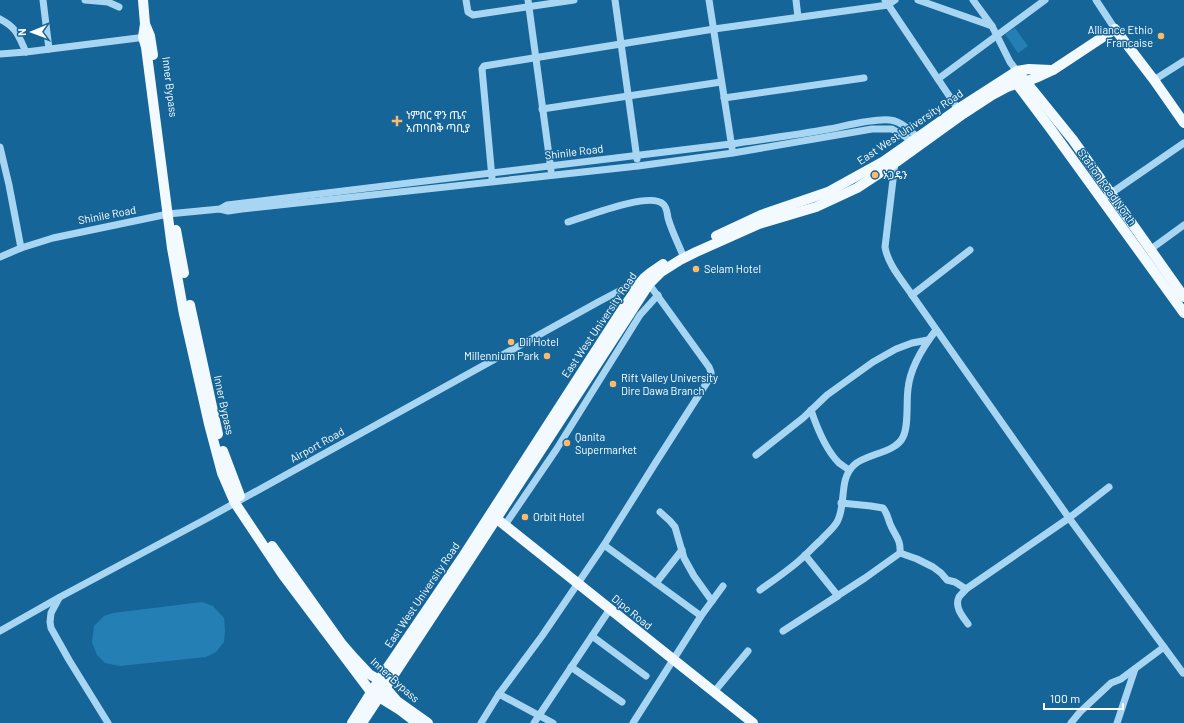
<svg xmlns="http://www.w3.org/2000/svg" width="1184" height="723" font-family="Barlow,'Noto Sans Ethiopic',sans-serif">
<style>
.green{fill:#247fb5}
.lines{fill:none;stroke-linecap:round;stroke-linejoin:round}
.minor{stroke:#a8d6f2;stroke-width:7}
.major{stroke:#f3faff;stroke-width:10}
.poi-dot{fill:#ffba69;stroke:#156599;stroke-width:1.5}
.labels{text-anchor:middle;stroke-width:3;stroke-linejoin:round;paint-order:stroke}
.poi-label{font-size:11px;fill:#fff;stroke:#156599;text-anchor:start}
.street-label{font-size:11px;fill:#fff;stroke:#156599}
</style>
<rect width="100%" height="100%" fill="#156599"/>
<g class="green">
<path d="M1015,28L1028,46L1018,53L1005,34Z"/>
<path d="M202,602L213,606L224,618L225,630L224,642L216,652L206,657L120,666L105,663L97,655L92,642L94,626L104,616L113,613Z"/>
</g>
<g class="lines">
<g class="minor">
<path d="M43,0L49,49"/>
<path d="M85,0L108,2L119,7"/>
<path d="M466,0L468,12L473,15L574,0"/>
<path d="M528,0L551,170"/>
<path d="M615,0L637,159"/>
<path d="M709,0L732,148"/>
<path d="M796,0L798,17"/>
<path d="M885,0L958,109L961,112"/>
<path d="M918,0L992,26"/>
<path d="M973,0L992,26L1010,62L1017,71"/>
<path d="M1096,0L1115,29"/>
<path d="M0,19C17,28 18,35 26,52"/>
<path d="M0,54L26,52L146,37"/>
<path d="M938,79L1045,0"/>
<path d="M1154,80L1184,61"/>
<path d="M724,98L864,78"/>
<path d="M542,109L721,82"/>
<path d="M0,147L9,185L21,248"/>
<path d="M894,160L895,163L885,247C888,265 902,280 912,295L1069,518L1183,673"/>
<path d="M492,178L482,69L484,66L714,29L888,5L895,0"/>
<path d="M1107,196L1184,143"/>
<path d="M220,209L228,211L242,209L638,166L733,153L872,129H892L906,137L914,145"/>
<path d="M568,222C585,217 650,191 663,204C667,207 667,213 668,218C672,232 679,245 684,258"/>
<path d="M1151,249L1184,225"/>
<path d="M0,257L21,248L53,238L168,214L220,209L227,205L731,144C764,139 796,135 829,129C845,126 874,118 890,120C901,121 913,132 920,141"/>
<path d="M912,295L970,250"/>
<path d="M811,410C817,428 825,449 839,463C842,465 846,468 849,470"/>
<path d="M756,455L803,418L827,395L873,362L896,349L912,343L928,340"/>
<path d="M660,512L670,521L675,527L684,558L694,576L712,601"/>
<path d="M505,525L556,450L640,315L658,295"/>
<path d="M604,545L701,616"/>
<path d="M900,553L917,559L933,567L941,573L947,580L955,582L966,589"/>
<path d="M805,555L838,596L783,631L865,578L900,553C901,540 896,537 891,526C888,520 888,514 883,508L871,506L841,503"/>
<path d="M656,583L682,550"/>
<path d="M760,590C774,580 789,570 801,559C808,553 814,546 821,540C826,534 833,529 837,522C847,504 838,480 854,465C865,454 896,453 903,437C909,426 906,402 908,389C910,367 923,347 936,330"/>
<path d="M59,598L51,613L50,622L51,628L69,660L108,723"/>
<path d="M968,624C963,617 954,607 959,597C961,594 964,592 966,589L1069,518L1109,487"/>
<path d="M0,631L60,597L206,519L600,301L644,278L649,284L709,367L711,372V376L656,462L604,545L542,636L499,694L481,723"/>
<path d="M592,636L646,676"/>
<path d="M571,667L622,702"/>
<path d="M714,692L748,651"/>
<path d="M499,694L553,723"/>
<path d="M534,723L610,609"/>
<path d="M633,723L701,616L723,586"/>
<path d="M1071,723L1080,712L1111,683L1121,679L1164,647"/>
<path d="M1117,723L1135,669"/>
</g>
<g class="major">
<path d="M143,0L145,24L143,37L146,47L172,248L184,314L209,424L222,473L235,503L283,575L371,692L400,710L417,723"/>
<path d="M145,24L150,36L153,55"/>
<path d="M1022,77L1073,140L1184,297"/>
<path d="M1014,80L1050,128L1184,313"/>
<path d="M176,230L184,273"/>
<path d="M716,236L761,215L828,192L884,161L958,109L1017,71L1029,69L1051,70"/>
<path d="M190,305L218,434"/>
<path d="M223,451L240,496"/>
<path d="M492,515L753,723"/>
<path d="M272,546L341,643L354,658L369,674L379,680L397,701L428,723"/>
<path d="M352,723L379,680L464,555L624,307L644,278L650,273L663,264"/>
<path d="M362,723L470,559L627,318L649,284L661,272L680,260L696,252L759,224L816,207L857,188L895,163L963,114L992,95L1007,87L1016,84L1025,82L1040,76L1053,70L1115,29L1154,80L1184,123"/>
</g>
</g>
<g class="poi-dot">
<circle cx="1161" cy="36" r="4"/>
<path d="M395 115h4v4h4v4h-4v4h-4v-4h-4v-4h4z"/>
<circle cx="875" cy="175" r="4"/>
<circle cx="696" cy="269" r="4"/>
<circle cx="511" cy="342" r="4"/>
<circle cx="547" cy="356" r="4"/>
<circle cx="613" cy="384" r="4"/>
<circle cx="567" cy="443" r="4"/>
<circle cx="525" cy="517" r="4"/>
</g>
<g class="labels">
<g class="poi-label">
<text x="1153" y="34" text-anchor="end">Alliance Ethio<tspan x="1153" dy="13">Francaise</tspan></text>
<text x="406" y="119">ነምበር ዋን ጤና<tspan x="406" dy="13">አጠባበቅ ጣቢያ</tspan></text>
<text x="883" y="179">ኦጋዴን</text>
<text x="704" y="273">Selam Hotel</text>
<text x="519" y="346">Dil Hotel</text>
<text x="539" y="360" text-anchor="end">Millennium Park</text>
<text x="621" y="382">Rift Valley University<tspan x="621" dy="13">Dire Dawa Branch</tspan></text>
<text x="575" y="441">Qanita<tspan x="575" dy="13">Supermarket</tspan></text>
<text x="533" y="521">Orbit Hotel</text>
</g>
<g class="street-label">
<text transform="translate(170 87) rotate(83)" y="4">Inner Bypass</text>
<text transform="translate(910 127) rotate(-34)" y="4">East West University Road</text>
<text transform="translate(574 152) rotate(-7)" y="4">Shinile Road</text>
<text transform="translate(1107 187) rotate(54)" y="4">Station Road North</text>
<text transform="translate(107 215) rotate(-11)" y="4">Shinile Road</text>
<text transform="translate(599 325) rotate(-56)" y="4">East West University Road</text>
<text transform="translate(224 405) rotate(78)" y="4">Inner Bypass</text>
<text transform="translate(317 445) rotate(-29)" y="4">Airport Road</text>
<text transform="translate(422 595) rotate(-56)" y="4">East West University Road</text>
<text transform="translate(632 612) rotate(39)" y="4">Dipo Road</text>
<text transform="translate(395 680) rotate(42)" y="4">Inner Bypass</text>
</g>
</g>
<g transform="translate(32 32) rotate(269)" stroke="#156599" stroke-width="3" paint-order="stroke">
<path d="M0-3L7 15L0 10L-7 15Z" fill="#ffffff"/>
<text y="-6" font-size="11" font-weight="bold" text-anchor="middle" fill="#ffffff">N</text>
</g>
<path d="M1044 703v6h79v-6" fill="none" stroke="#ffffff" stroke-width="2"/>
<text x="1050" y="703" font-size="12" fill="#ffffff" stroke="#156599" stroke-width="3" paint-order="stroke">100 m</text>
</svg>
